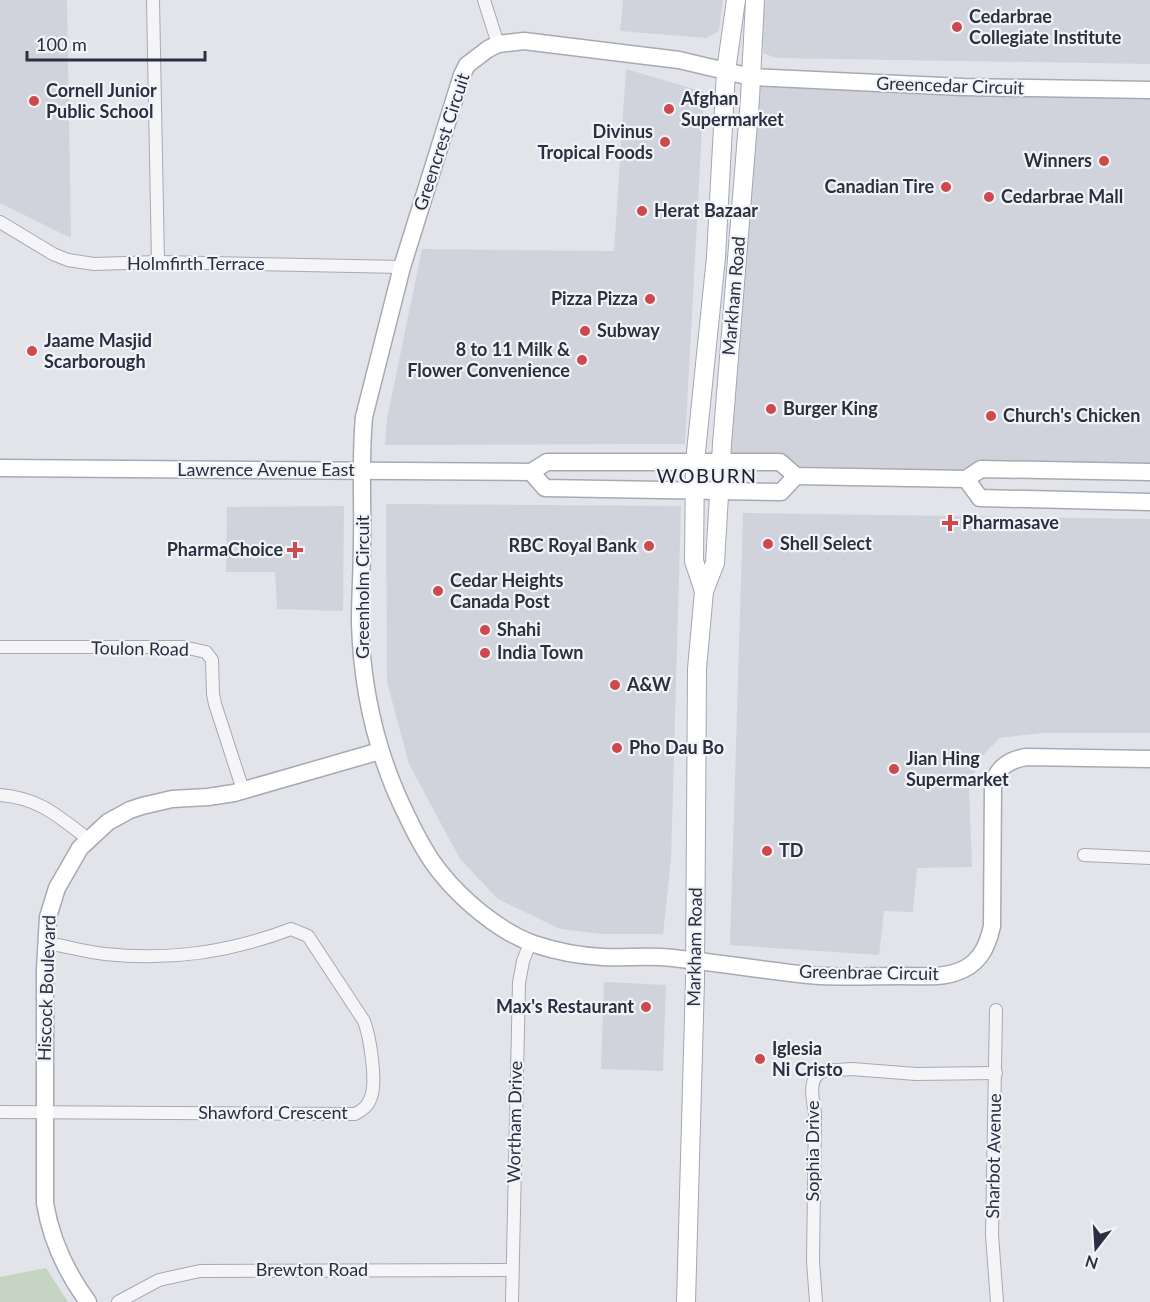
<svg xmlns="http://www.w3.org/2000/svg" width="1150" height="1302" font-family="Lato,sans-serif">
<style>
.built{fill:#d0d3dc}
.green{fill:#c5d4c3}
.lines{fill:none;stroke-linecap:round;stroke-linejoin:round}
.street-casing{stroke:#a7aab4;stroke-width:14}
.secondary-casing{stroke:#a7aab4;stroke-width:19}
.primary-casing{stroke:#a1a7b6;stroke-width:20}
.street{stroke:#f5f5f8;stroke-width:12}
.secondary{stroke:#fff;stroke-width:16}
.primary{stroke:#fff;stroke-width:18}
.poi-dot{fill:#cd494e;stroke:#f1f3f7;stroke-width:2}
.labels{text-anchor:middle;stroke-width:4.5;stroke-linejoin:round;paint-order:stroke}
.poi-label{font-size:18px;font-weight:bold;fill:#2a3042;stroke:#f1f3f7;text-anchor:start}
.street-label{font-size:18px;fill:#2a3042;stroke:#f1f3f7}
.neighbourhood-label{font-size:20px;letter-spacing:1.5px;fill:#1c2133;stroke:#f1f3f7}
</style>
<rect width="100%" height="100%" fill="#e2e4ea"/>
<g class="built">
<path d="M0,0H67L71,238L0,203Z"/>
<path d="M623,0H723L719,31L706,38L620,31Z"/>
<path d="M764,0H1150V64L776,58L763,53Z"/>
<path d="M626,69L704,92L685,444L385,445L387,419L422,249L614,251Z"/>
<path d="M751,77L1150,90V472L982,469L966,479L796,476L780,462H721Z"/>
<path d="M386,504L681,506L671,860L663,934H602L560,929L498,899L460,859L409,764L387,682Z"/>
<path d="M344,506L343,611L277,609L275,572H226L227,507Z"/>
<path d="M743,513L1150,519V733H1041L1000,738L981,757L969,786L972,867L917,868L913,912L884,911L879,955L730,945Z"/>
<path d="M604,982L666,985L663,1071L601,1069Z"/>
</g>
<path class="green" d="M46,1268L68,1302H0V1277Z"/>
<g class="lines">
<g class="street-casing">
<g id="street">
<path d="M153,0L158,262"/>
<path d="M484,0L498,44"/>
<path d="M0,222L53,254L68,260L94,264L158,262L402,267"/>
<path d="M0,647H183L206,652L212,660L213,694L215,704L243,790"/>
<path d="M0,795C39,798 58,816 88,839"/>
<path d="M1084,855L1150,858"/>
<path d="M996,1010L992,1235L997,1302"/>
<path d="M0,1112L355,1114C363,1110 368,1106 371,1097C377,1081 370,1037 364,1021L308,936L291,929C231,952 168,961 105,954C85,952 66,946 46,943"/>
<path d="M118,1302L159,1280L200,1271L512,1270"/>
<path d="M512,1302L519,983L523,961L530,943"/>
<path d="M816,1302L813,1261L815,1113C813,1100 807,1079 822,1071L852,1069L916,1074L996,1073"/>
</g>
</g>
<g class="secondary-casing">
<g id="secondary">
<path d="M1150,90L963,87L751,77L679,60L524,41L498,44L488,49L467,65L462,75L402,267L364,417C360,459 363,500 362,542C362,569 360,596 360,623C362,690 377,756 407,816C416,835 427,856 440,872C462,900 500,932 534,944C555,951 581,956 603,957C626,958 650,955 673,958C718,963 763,970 808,975C838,978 870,976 900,976C917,976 938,978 954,973C978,966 987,949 992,926L993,784C998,767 1009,760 1026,757L1150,759"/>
<path d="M0,468L531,472L547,462H780L796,476L966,479L981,469L1150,472"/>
<path d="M531,472L545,488L781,492L796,476"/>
<path d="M966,479L980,498L1150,502"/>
<path d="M88,1302C66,1272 51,1240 45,1203V970L48,917L57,888L80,848L108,822L130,810L142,806L172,799L208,797L234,793L380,751"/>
</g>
</g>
<g class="primary-casing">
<g id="primary">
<path d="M704,591L694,561L695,462L716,257L726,71L736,0"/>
<path d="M686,1302L695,980L697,669L704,591L715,563L722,444L750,98L755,0"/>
</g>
</g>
<use href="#street" class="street"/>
<use href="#secondary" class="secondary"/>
<use href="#primary" class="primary"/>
</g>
<g class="poi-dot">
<circle cx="957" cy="27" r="6"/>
<circle cx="34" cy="101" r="6"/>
<circle cx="669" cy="109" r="6"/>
<circle cx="665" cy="142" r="6"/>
<circle cx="1104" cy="161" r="6"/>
<circle cx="946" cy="187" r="6"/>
<circle cx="989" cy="197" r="6"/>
<circle cx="642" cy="211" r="6"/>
<circle cx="650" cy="299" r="6"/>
<circle cx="585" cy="331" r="6"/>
<circle cx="32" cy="351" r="6"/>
<circle cx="582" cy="360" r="6"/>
<circle cx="771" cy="409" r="6"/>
<circle cx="991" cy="416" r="6"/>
<path d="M947 514h6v6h6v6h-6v6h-6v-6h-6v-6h6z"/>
<circle cx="768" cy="544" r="6"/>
<circle cx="649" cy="546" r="6"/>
<path d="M292 541h6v6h6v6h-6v6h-6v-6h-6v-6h6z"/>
<circle cx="438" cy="591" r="6"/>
<circle cx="485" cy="630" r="6"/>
<circle cx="485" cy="653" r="6"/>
<circle cx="615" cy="685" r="6"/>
<circle cx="617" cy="748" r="6"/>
<circle cx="894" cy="769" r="6"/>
<circle cx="767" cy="851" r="6"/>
<circle cx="646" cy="1007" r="6"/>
<circle cx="760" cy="1059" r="6"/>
</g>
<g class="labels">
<g class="poi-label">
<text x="969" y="23">Cedarbrae<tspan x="969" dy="21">Collegiate Institute</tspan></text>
<text x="46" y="97">Cornell Junior<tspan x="46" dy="21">Public School</tspan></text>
<text x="681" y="105">Afghan<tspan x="681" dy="21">Supermarket</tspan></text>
<text x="653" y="138" text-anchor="end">Divinus<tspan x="653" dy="21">Tropical Foods</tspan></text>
<text x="1092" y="167" text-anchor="end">Winners</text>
<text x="934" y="193" text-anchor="end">Canadian Tire</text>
<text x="1001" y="203">Cedarbrae Mall</text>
<text x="654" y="217">Herat Bazaar</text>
<text x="638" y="305" text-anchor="end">Pizza Pizza</text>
<text x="597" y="337">Subway</text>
<text x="44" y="347">Jaame Masjid<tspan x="44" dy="21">Scarborough</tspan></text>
<text x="570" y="356" text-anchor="end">8 to 11 Milk &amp;<tspan x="570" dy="21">Flower Convenience</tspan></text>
<text x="783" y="415">Burger King</text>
<text x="1003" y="422">Church's Chicken</text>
<text x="962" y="529">Pharmasave</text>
<text x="780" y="550">Shell Select</text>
<text x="637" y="552" text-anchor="end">RBC Royal Bank</text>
<text x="283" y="556" text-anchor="end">PharmaChoice</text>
<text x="450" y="587">Cedar Heights<tspan x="450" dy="21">Canada Post</tspan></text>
<text x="497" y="636">Shahi</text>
<text x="497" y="659">India Town</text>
<text x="627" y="691">A&amp;W</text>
<text x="629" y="754">Pho Dau Bo</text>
<text x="906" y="765">Jian Hing<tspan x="906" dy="21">Supermarket</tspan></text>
<text x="779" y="857">TD</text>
<text x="634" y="1013" text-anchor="end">Max's Restaurant</text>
<text x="772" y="1055">Iglesia<tspan x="772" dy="21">Ni Cristo</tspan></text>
</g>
<g class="street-label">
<text transform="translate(950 86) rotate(2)" y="6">Greencedar Circuit</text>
<text transform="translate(442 142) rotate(-72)" y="6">Greencrest Circuit</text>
<text x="196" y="270">Holmfirth Terrace</text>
<text transform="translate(734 296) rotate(-85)" y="6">Markham Road</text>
<text x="266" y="476">Lawrence Avenue East</text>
<text transform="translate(363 587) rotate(-90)" y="6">Greenholm Circuit</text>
<text transform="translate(140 649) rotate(1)" y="6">Toulon Road</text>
<text transform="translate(695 947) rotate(-89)" y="6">Markham Road</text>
<text transform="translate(869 973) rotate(1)" y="6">Greenbrae Circuit</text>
<text transform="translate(47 988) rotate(-88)" y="6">Hiscock Boulevard</text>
<text x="273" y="1119">Shawford Crescent</text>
<text transform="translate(515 1122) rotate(-89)" y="6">Wortham Drive</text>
<text transform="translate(813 1151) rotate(-90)" y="6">Sophia Drive</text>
<text transform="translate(994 1156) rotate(-89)" y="6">Sharbot Avenue</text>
<text x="312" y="1276">Brewton Road</text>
</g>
<g class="neighbourhood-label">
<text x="707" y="483">WOBURN</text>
</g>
</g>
<g transform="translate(1096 1248) rotate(197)" stroke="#f1f3f7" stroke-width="4.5" paint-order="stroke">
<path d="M0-4.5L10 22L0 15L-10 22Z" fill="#2a3042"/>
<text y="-9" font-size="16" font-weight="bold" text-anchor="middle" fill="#2a3042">N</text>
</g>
<path d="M27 51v9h178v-9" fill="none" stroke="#2a3042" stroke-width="3"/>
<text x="36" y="51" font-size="18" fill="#2a3042" stroke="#f1f3f7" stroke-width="4.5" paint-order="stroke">100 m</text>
</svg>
